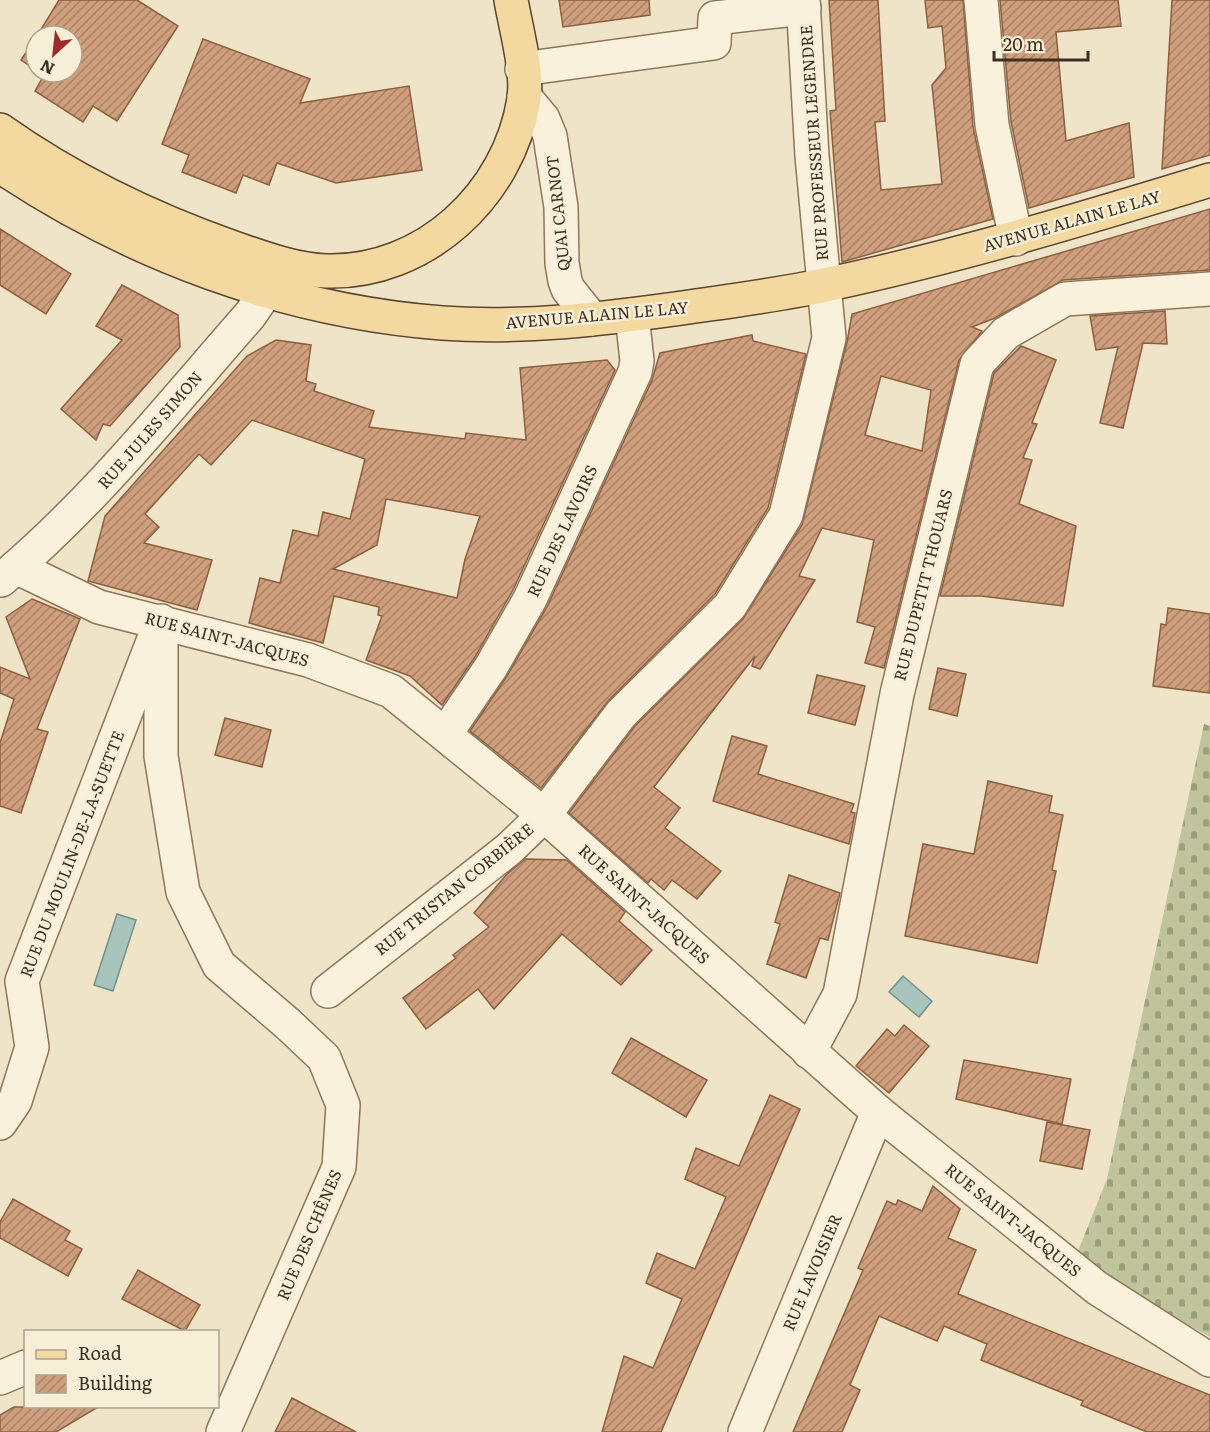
<svg xmlns="http://www.w3.org/2000/svg" width="1210" height="1432" font-family="Literata,serif">
<style>
.cemetery{fill:url(#cemetery-stones)}
.water{fill:#a9c4bc;stroke:#6f938a;stroke-width:1.5}
.building{fill:url(#building-hatch);stroke:#8d5f41;stroke-width:1.5;fill-rule:evenodd}
.lines{fill:none;stroke-linecap:round;stroke-linejoin:round}
.minor-casing{stroke:#8d765c;stroke-width:36}
.major-casing{stroke:#5b4430;stroke-width:36}
.minor{stroke:#faf1dc;stroke-width:33}
.major{stroke:#f3d9a0;stroke-width:33}
.labels{text-anchor:middle;stroke-width:5;stroke-linejoin:round;paint-order:stroke}
.street-label{font-size:16px;fill:#3d2e20;stroke:#f7eed8}
</style>
<defs>
<pattern id="cemetery-stones" width="16" height="16" patternUnits="userSpaceOnUse" patternTransform="scale(1.5)"><rect width="16" height="16" fill="#bfc49a"/><path d="M2 7V4a2 2 0 0 1 4 0v3zM10 15v-3a2 2 0 0 1 4 0v3z" fill="#9ca07d"/></pattern>
<pattern id="building-hatch" width="6" height="6" patternUnits="userSpaceOnUse" patternTransform="scale(1.5)"><rect width="6" height="6" fill="#cf9f7d"/><path d="M-1 1l2-2M0 6l6-6M5 7l2-2" fill="none" stroke="#a98266"/></pattern>
</defs>
<rect width="100%" height="100%" fill="#f0e4c8"/>
<path class="cemetery" d="M1204,724L1210,726V1337L1139,1297L1078,1251L1107,1179Z"/>
<g class="water">
<path d="M117,914L136,920L113,991L94,985Z"/>
<path d="M903,976L932,1001L919,1017L889,992Z"/>
</g>
<g class="building">
<path d="M59,0H137L178,26L117,121L93,106L83,122L35,91L44,75L39,72H72V36H37Z"/>
<path d="M559,0H649L650,15L563,27Z"/>
<path d="M829,0H878L885,121L875,122L881,190L942,184L932,85L946,68L942,26L928,28L925,0H963L973,127L993,219L842,262L830,111L836,110Z"/>
<path d="M1000,0H1118L1121,26L1056,32L1066,141L1129,123L1134,177L1029,208L1011,122Z"/>
<path d="M1172,0H1210V155L1162,169Z"/>
<path d="M36,37V70L21,60Z"/>
<path d="M203,39L310,79L300,103L409,86L422,170L336,183L277,163L269,185L243,175L236,193L182,172L189,155L162,144Z"/>
<path d="M1210,209V270L1063,280L995,318L972,327L982,331L959,360L884,668L865,663L875,627L857,622L874,540L822,528L799,576L815,580L760,669L752,666L755,656L654,787L680,808L665,828L721,871L697,899L672,880L664,890L651,879L648,883L569,813L635,726L743,619L802,525L847,342L852,314ZM881,376L931,390L922,451L865,435Z"/>
<path d="M0,229L71,274L46,314L0,285Z"/>
<path d="M122,285L178,315L180,347L110,426L103,424L96,440L61,409L122,340L96,326Z"/>
<path d="M1165,311L1167,344L1143,343L1123,428L1100,423L1118,347L1096,350L1090,316Z"/>
<path d="M752,335L753,341L806,354L768,508L715,594L608,701L541,788L470,731L507,676L547,607L652,380L660,353Z"/>
<path d="M276,340L311,345L306,381L316,384L314,391L374,411L369,427L465,439L466,433L526,440L520,368L607,360L615,370L513,590L475,657L442,705L410,676L366,660L382,616L378,615L379,607L334,596L323,643L249,623L260,578L280,583L293,530L318,536L323,512L350,519L365,459L252,420L211,465L199,454L145,514L159,527L144,543L212,560L197,610L88,581L105,516L247,356ZM386,499L480,516L465,559L457,598L333,569L377,545Z"/>
<path d="M1021,346L1056,360L1032,423L1037,424L1023,458L1032,460L1019,504L1076,526L1063,606L981,596H940L994,373Z"/>
<path d="M32,599L80,619L37,729L48,732L21,813L0,806V743L14,699L0,693V667L30,679L6,617Z"/>
<path d="M1168,608L1210,614V693L1153,686L1161,624L1166,625Z"/>
<path d="M938,668L966,674L957,716L929,709Z"/>
<path d="M817,675L865,686L855,725L808,713Z"/>
<path d="M225,718L271,730L262,767L215,755Z"/>
<path d="M732,736L767,746L758,774L854,804L851,812L855,813L849,844L713,801Z"/>
<path d="M988,781L1052,796L1049,812L1063,815L1052,870L1056,871L1037,963L905,936L923,844L974,854Z"/>
<path d="M525,859L567,860L625,912L619,921L652,950L621,985L562,934L494,1009L478,989L426,1029L403,998L456,958L453,955L489,927L474,913L507,874Z"/>
<path d="M789,875L840,893L828,940L820,938L806,978L767,964L780,924L775,922Z"/>
<path d="M904,1025L929,1046L889,1093L856,1066L887,1029L895,1036Z"/>
<path d="M631,1038L707,1080L686,1117L612,1073Z"/>
<path d="M964,1060L1071,1079L1062,1124L956,1099Z"/>
<path d="M770,1095L800,1109L661,1432H602L624,1356L653,1368L682,1299L646,1283L657,1253L695,1269L726,1197L685,1179L696,1148L739,1166Z"/>
<path d="M1047,1122L1090,1130L1082,1169L1040,1161Z"/>
<path d="M933,1186L960,1209L948,1238L976,1250L958,1294L1210,1395V1432H1147L1081,1405L1083,1401L981,1360L987,1344L944,1326L937,1341L879,1316L850,1385L860,1390L842,1432H793L863,1270L858,1268L887,1201L896,1205L898,1200L922,1211Z"/>
<path d="M13,1199L70,1231L65,1240L82,1249L68,1276L0,1238V1222Z"/>
<path d="M138,1270L200,1305L185,1331L122,1299Z"/>
<path d="M292,1398L356,1432H275Z"/>
<path d="M14,1407H98L56,1432H0V1415Z"/>
</g>
<g class="lines">
<g class="minor-casing">
<g id="minor">
<path d="M981,0L992,125L1016,239"/>
<path d="M522,69L714,43L715,18L804,8"/>
<path d="M524,96L543,119L550,136L561,207L562,263L565,281L568,289L592,319"/>
<path d="M16,567L99,607L308,660L391,691L544,815L878,1112L1097,1288L1210,1360"/>
<path d="M1,580C95,501 170,406 250,315L261,299L274,265"/>
<path d="M161,621V756L183,892L219,965L288,1024L324,1058L343,1105L339,1167L223,1432"/>
<path d="M446,733L491,667L530,599L635,372L637,361L632,315"/>
<path d="M328,991L509,849L544,815L621,714L730,606L786,515L829,338L812,156L803,0"/>
<path d="M809,1052L840,994L897,694L977,364L1006,333L1065,299L1210,289"/>
<path d="M0,1123L15,1101L32,1047L22,981L154,639"/>
<path d="M0,1378L26,1367"/>
<path d="M745,1432L878,1112"/>
</g>
</g>
<g class="major-casing">
<g id="major">
<path d="M0,130C72,181 151,219 234,248C263,258 295,270 326,271C424,274 509,195 524,99C528,71 516,29 511,0"/>
<path d="M0,166C131,254 285,311 442,323C522,329 603,319 682,308C730,301 778,295 825,285C956,257 1083,219 1210,180"/>
</g>
</g>
<use href="#minor" class="minor"/>
<use href="#major" class="major"/>
</g>
<g class="labels">
<g class="street-label">
<text transform="translate(814 143) rotate(-94)" y="6">RUE PROFESSEUR LEGENDRE</text>
<text transform="translate(558 213) rotate(-96)" y="6">QUAI CARNOT</text>
<text transform="translate(1072 221) rotate(-16)" y="6">AVENUE ALAIN LE LAY</text>
<text transform="translate(597 315) rotate(-5)" y="6">AVENUE ALAIN LE LAY</text>
<text transform="translate(150 430) rotate(-49)" y="6">RUE JULES SIMON</text>
<text transform="translate(562 531) rotate(-65)" y="6">RUE DES LAVOIRS</text>
<text transform="translate(923 585) rotate(-76)" y="6">RUE DUPETIT THOUARS</text>
<text transform="translate(227 639) rotate(15)" y="6">RUE SAINT-JACQUES</text>
<text transform="translate(72 854) rotate(-69)" y="6">RUE DU MOULIN-DE-LA-SUETTE</text>
<text transform="translate(454 889) rotate(-39)" y="6">RUE TRISTAN CORBIÈRE</text>
<text transform="translate(644 904) rotate(42)" y="6">RUE SAINT-JACQUES</text>
<text transform="translate(1013 1220) rotate(39)" y="6">RUE SAINT-JACQUES</text>
<text transform="translate(309 1235) rotate(-67)" y="6">RUE DES CHÊNES</text>
<text transform="translate(812 1272) rotate(-67)" y="6">RUE LAVOISIER</text>
</g>
</g>
<rect x="24" y="1330" width="195" height="78" fill="#f7eed8" stroke="#ada18e" stroke-width="1.5"/>
<rect x="36" y="1350" width="30" height="9" fill="#f3d9a0" stroke="#ada18e" stroke-width="1.5"/>
<text x="78" y="1360" font-size="18" fill="#3d2e20">Road</text>
<rect x="36" y="1375" width="30" height="18" fill="url(#building-hatch)" stroke="#ada18e" stroke-width="1.5"/>
<text x="78" y="1390" font-size="18" fill="#3d2e20">Building</text>
<g transform="translate(54 54) rotate(207)"><circle r="28" fill="#f7eed8" stroke="#ada18e" stroke-width="1.5"/>
<path d="M0-4.5L10 22L0 15L-10 22Z" fill="#9e2a2b"/>
<text y="-9" font-size="16" font-weight="bold" text-anchor="middle" fill="#3d2e20">N</text>
</g>
<path d="M994 51v9h94v-9" fill="none" stroke="#3d2e20" stroke-width="3"/>
<text x="1003" y="51" font-size="18" fill="#3d2e20" stroke="#f7eed8" stroke-width="4.5" paint-order="stroke">20 m</text>
</svg>
